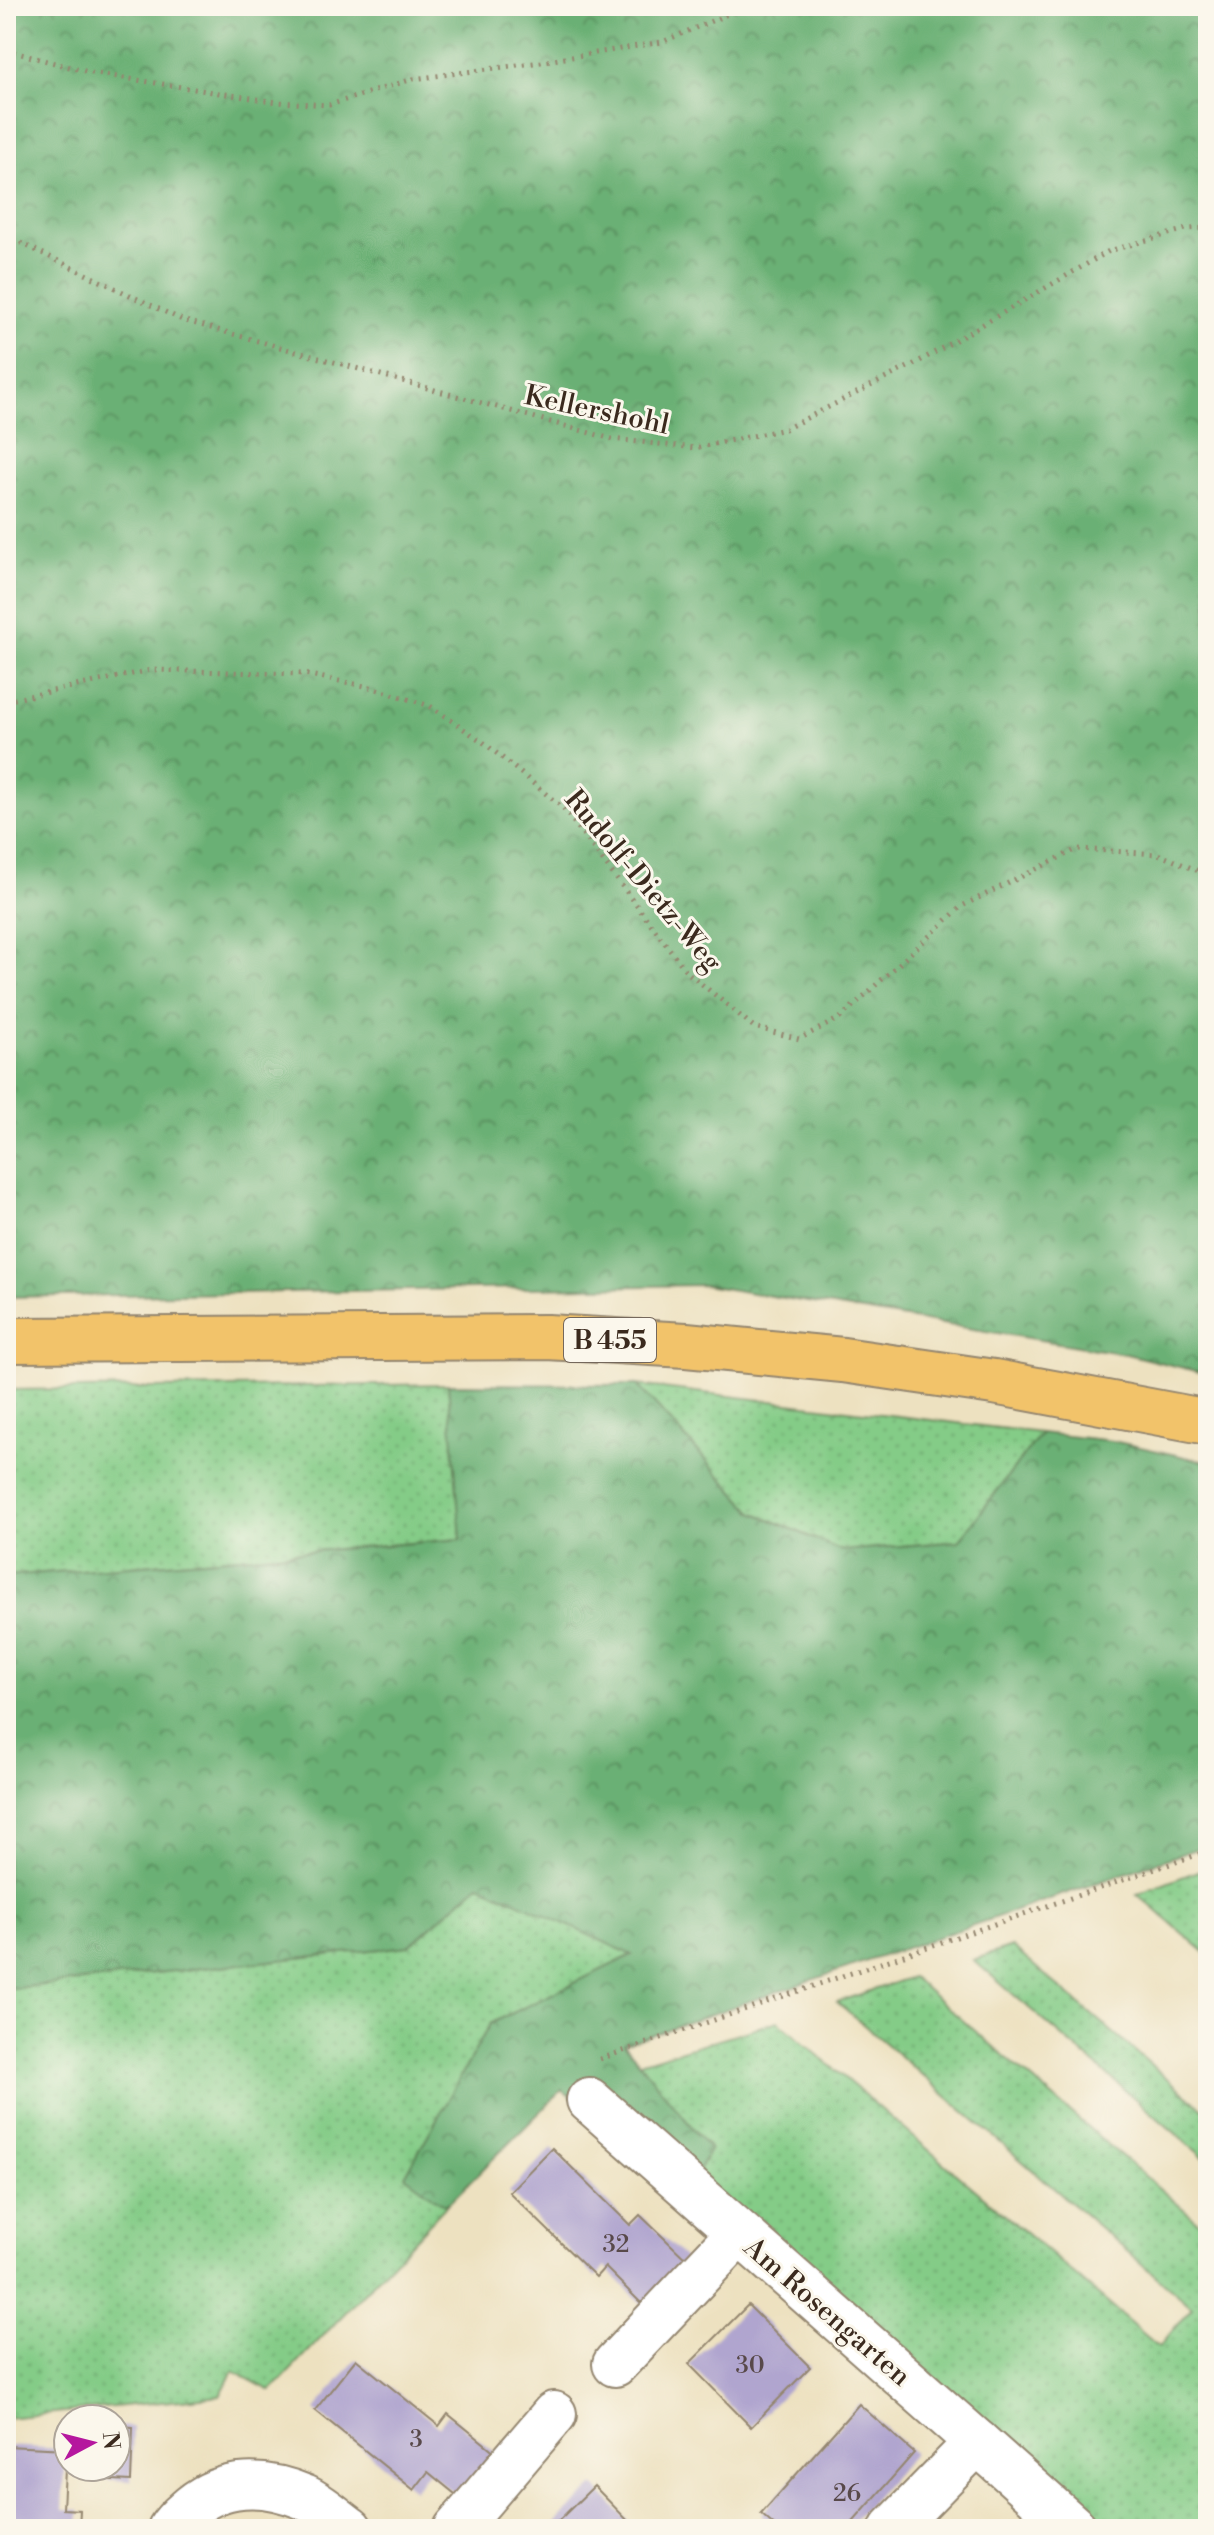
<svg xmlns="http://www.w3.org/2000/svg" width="1214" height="2535" font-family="'Libre Bodoni',serif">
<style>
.grass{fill:url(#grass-dots);stroke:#607b52;stroke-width:2}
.forest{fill:url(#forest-crowns);stroke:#536d49;stroke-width:2}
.building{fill:#b0a5cf}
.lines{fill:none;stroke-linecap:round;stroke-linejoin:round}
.minor-casing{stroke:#94866f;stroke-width:48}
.major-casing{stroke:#94866f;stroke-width:48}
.path{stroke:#94866f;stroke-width:5;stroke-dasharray:2 6;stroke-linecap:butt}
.minor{stroke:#fff;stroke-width:44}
.major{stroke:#f2c36a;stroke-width:44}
.labels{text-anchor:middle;stroke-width:6;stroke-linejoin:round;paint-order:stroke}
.number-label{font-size:24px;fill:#58494a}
.shield{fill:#fbf7ec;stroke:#75685c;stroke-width:2}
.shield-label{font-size:26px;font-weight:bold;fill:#3b2a1e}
.street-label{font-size:28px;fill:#3b2a1e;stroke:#fbf7ec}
</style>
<defs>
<pattern id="grass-dots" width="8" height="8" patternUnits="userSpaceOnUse" patternTransform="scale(2)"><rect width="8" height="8" fill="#84cc87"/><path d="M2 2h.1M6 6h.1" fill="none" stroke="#73af74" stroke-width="1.8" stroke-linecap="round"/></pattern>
<pattern id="forest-crowns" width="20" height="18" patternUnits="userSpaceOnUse" patternTransform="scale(2)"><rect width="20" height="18" fill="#6bb074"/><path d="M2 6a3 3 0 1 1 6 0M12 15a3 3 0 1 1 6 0" fill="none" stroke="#598f5f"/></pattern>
</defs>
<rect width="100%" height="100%" fill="#fbf7ec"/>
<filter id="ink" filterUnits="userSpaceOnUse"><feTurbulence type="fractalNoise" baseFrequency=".0125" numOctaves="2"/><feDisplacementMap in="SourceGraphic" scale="16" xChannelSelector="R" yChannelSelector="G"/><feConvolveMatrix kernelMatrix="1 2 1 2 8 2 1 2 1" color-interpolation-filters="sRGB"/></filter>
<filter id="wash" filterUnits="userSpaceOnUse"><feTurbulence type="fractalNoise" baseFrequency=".006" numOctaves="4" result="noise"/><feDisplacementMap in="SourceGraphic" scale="32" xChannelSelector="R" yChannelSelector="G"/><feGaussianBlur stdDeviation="1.8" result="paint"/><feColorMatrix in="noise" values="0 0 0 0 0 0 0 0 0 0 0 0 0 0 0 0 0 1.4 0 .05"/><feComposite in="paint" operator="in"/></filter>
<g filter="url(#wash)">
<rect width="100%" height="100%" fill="#ede1c0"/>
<g class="grass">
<path d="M448,1384L462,1539L6,1576V1390Z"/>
<path d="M637,1385L1041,1433L959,1541L842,1551L753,1512Z"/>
<path d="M1208,1867V1955L1137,1894Z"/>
<path d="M479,1884L633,1955L490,2024L406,2176L446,2206L271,2391L233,2371L220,2396L6,2418V1989L408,1946Z"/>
<path d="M1012,1947L1208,2113V2161L973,1960Z"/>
<path d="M912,1977L1208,2230V2529H1100L690,2184L710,2149L639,2063L778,2021L1159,2347L1192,2307L837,2002Z"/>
</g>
<g class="forest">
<path d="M6,6H1208V1374L1126,1354L704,1285L6,1297Z"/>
<path d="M448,1384L637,1385L753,1512L842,1551L959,1541L1041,1433L1113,1441L1208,1462V1845L624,2044L710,2149L690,2184L562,2090L446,2206L405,2176L490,2024L632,1955L479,1884L409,1946L6,1989V1576L461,1539Z"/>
</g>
<g id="blocks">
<g class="building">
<path d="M552,2148L630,2225L640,2215L689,2262L645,2307L605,2267L596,2277L509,2192Z"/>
<path d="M748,2305L810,2367L751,2427L689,2364Z"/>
<path d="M356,2359L439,2426L448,2414L496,2453L460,2498L428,2472L414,2490L315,2410Z"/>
<path d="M859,2404L914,2453L847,2529H778L761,2514Z"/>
<path d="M116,2426L133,2427L131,2481L95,2479V2467H116Z"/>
<path d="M6,2446L66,2449L63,2509L80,2510L79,2529H6Z"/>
<path d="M594,2486L636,2529H550Z"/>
</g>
</g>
</g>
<g filter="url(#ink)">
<use href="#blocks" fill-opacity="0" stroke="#94866f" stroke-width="2"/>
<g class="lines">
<g class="minor-casing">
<g id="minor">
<path d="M589,2100L977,2442L892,2529"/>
<path d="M615,2364L739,2233"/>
<path d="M977,2442L1075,2529"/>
<path d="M170,2529C175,2520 183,2514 191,2507C225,2479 265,2481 304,2497C320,2504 336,2519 350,2529"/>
<path d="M456,2529L554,2414"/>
</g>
</g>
<g class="major-casing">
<path id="major" d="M6,1340L547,1337L686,1345L843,1360L994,1382L1208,1422"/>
</g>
<g class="path">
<path d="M6,50L92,73L277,102L329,105L413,79L541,62L662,42L747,6"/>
<path d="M6,236L182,320L612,439L695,448L785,429L918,362L1109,251L1186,229L1208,228"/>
<path d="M6,701L151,670L304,674L370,687L430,706L483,742L563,808L687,972L754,1027L799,1039L840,1018L962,906L1077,849L1158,854L1208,875"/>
<path d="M600,2059L1208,1851"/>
</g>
<use href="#minor" class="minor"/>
<use href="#major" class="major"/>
</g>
</g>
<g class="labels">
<g class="number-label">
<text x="616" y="2252">32</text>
<text x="750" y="2373">30</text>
<text x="416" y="2447">3</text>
<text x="847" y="2501">26</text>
</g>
<rect class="shield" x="564" y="1318" width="92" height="44" rx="6"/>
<g class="shield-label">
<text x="610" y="1349">B 455</text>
</g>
<g class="street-label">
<text transform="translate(597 409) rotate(12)" y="10">Kellershohl</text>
<text transform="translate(644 880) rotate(50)" y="10">Rudolf-Dietz-Weg</text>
<text transform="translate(828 2311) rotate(41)" y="10">Am Rosengarten</text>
</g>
</g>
<rect width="1214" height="2535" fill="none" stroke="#fbf7ec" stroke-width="32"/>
<g transform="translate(92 2443) rotate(83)"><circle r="38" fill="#fbf7ec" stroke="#aea59a" stroke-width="2"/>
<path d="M0-6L14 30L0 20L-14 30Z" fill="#b5179e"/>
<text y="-12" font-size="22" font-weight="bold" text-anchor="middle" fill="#3b2a1e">N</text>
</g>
</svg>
